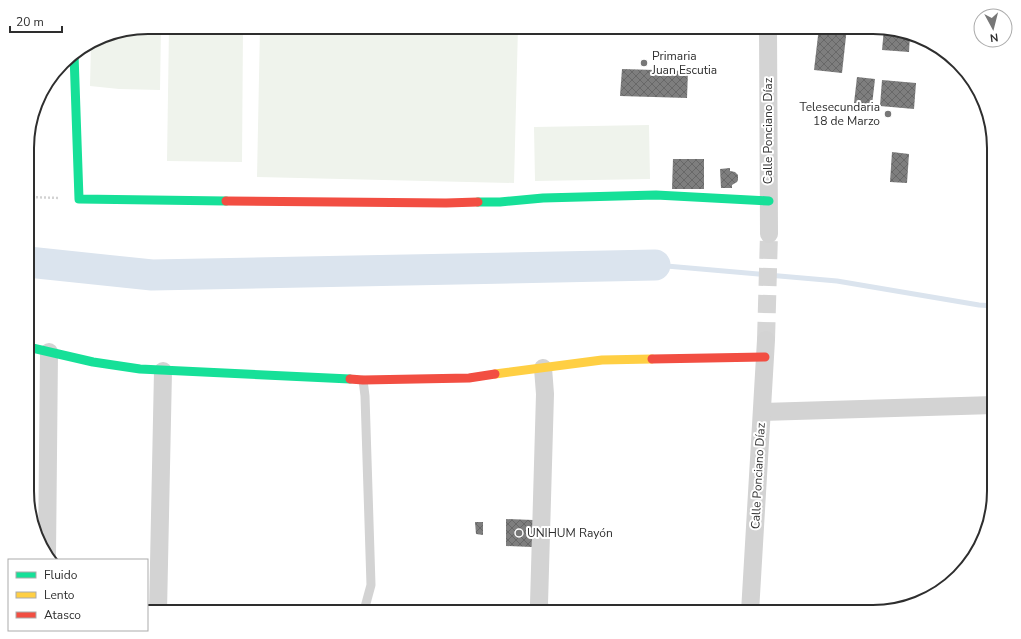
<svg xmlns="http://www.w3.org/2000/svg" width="1021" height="639" font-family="'Nunito Sans',sans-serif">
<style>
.garden{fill:#eff3ec}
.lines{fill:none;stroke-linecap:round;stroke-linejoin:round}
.stream{stroke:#dbe4ee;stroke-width:5}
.river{stroke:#dbe4ee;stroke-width:31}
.building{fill:url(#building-cross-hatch)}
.street-tunnel{stroke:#d5d5d5;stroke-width:18;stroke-dasharray:18 9;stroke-linecap:butt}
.path{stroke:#d2d2d2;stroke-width:2.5;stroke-dasharray:2 2;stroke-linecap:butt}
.lane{stroke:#d3d3d3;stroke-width:9}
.street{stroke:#d3d3d3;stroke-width:18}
.fast{stroke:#16e098;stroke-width:9}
.slow{stroke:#ffcf43;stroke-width:9}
.jam{stroke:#f24e42;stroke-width:9}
.poi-dot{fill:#777;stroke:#fff;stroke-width:1.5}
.labels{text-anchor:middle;stroke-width:4;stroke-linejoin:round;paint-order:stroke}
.poi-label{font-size:12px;fill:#2e2e2e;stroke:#fff;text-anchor:start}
.street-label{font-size:12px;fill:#2e2e2e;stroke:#fff}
.rim{fill:none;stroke:#2e2e2e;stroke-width:2}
</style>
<defs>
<pattern id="building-cross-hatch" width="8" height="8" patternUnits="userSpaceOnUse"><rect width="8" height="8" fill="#7e7e7e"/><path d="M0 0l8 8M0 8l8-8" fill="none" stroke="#686868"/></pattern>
</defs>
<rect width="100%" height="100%" fill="#fff"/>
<g class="garden">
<path d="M148,27H161L160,90L119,89L90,86L91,43L102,36Z"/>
<path d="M169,27H243L242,162L167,161Z"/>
<path d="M260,27H518L514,183L257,177Z"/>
<path d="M649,125L650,179L535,181L534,127Z"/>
</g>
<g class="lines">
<path class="stream" d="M655,265L837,281L979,305L994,306"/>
<path class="river" d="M28,262L152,275L655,265"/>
</g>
<g class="building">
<path d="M819,27H847L842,73L814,70Z"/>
<path d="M884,29L904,31L910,34L909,52L882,50Z"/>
<path d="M622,69L688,71L687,98L620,96Z"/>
<path d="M857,77L875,79L872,105L854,103Z"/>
<path d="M882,80L916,83L914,109L880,106Z"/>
<path d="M892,152L909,154L907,183L890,182Z"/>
<path d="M673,159H704V189H672Z"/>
<path d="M730,168V171L735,172L738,175V180L737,182L732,185V188H721L720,169Z"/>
<path d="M506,519L533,520L532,547L506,546Z"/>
<path d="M475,522H483V535L476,534Z"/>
</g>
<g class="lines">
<path class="street-tunnel" d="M766,340L769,234"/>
<path class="path" d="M28,197L60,198"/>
<path class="lane" d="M359,612L365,607L371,585L365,396L363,380"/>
<g class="street">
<path d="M768,27L769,234"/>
<path d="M762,412L994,405"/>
<path d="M47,556L49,352"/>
<path d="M158,612L163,371"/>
<path d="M541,612L539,604L545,394L543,368"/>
<path d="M750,612L766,340"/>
</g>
<g class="fast">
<path d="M74,54L79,199L226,201"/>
<path d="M478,202H500L543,198L656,195L769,201"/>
<path d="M28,347L93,362L140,369L350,379"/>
</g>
<path class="slow" d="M495,374L602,360L652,359"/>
<g class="jam">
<path d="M226,201L446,203L478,202"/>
<path d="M652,359L765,357"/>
<path d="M350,379L363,380L469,378L495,374"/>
</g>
</g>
<g class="poi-dot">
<circle cx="644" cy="63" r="4"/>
<circle cx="888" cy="114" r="4"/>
<circle cx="519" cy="533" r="4"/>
</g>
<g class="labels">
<g class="poi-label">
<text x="652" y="60">Primaria<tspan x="652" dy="14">Juan Escutia</tspan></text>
<text x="880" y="111" text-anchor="end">Telesecundaria<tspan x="880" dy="14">18 de Marzo</tspan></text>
<text x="527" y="537">UNIHUM Rayón</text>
</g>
<g class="street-label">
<text transform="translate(768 131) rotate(-90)" y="4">Calle Ponciano Díaz</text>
<text transform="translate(758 476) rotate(-87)" y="4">Calle Ponciano Díaz</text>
</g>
</g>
<path d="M0 0H1021V639H0ZM148 34H873A114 114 0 0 1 987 148V491A114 114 0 0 1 873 605H148A114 114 0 0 1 34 491V148A114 114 0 0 1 148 34Z" fill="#fff" fill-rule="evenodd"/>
<path class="rim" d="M148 34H873A114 114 0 0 1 987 148V491A114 114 0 0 1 873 605H148A114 114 0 0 1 34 491V148A114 114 0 0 1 148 34Z"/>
<rect x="8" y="559" width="140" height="72" fill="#ffffff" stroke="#ababab"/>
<rect x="16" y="572" width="20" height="6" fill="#16e098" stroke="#ababab"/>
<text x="44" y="579" font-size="12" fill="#2e2e2e">Fluido</text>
<rect x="16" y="592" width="20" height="6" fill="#ffcf43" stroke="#ababab"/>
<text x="44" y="599" font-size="12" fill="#2e2e2e">Lento</text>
<rect x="16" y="612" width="20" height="6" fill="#f24e42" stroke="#ababab"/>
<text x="44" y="619" font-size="12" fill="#2e2e2e">Atasco</text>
<g transform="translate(993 28) rotate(173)"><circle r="19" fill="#ffffff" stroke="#ababab"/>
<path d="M0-3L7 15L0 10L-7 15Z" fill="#777777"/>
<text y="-6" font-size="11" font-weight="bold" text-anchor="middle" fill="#2e2e2e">N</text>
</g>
<path d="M10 26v6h52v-6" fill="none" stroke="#2e2e2e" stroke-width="2"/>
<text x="16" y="26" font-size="12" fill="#2e2e2e" stroke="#ffffff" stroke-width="3" paint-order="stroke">20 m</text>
</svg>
